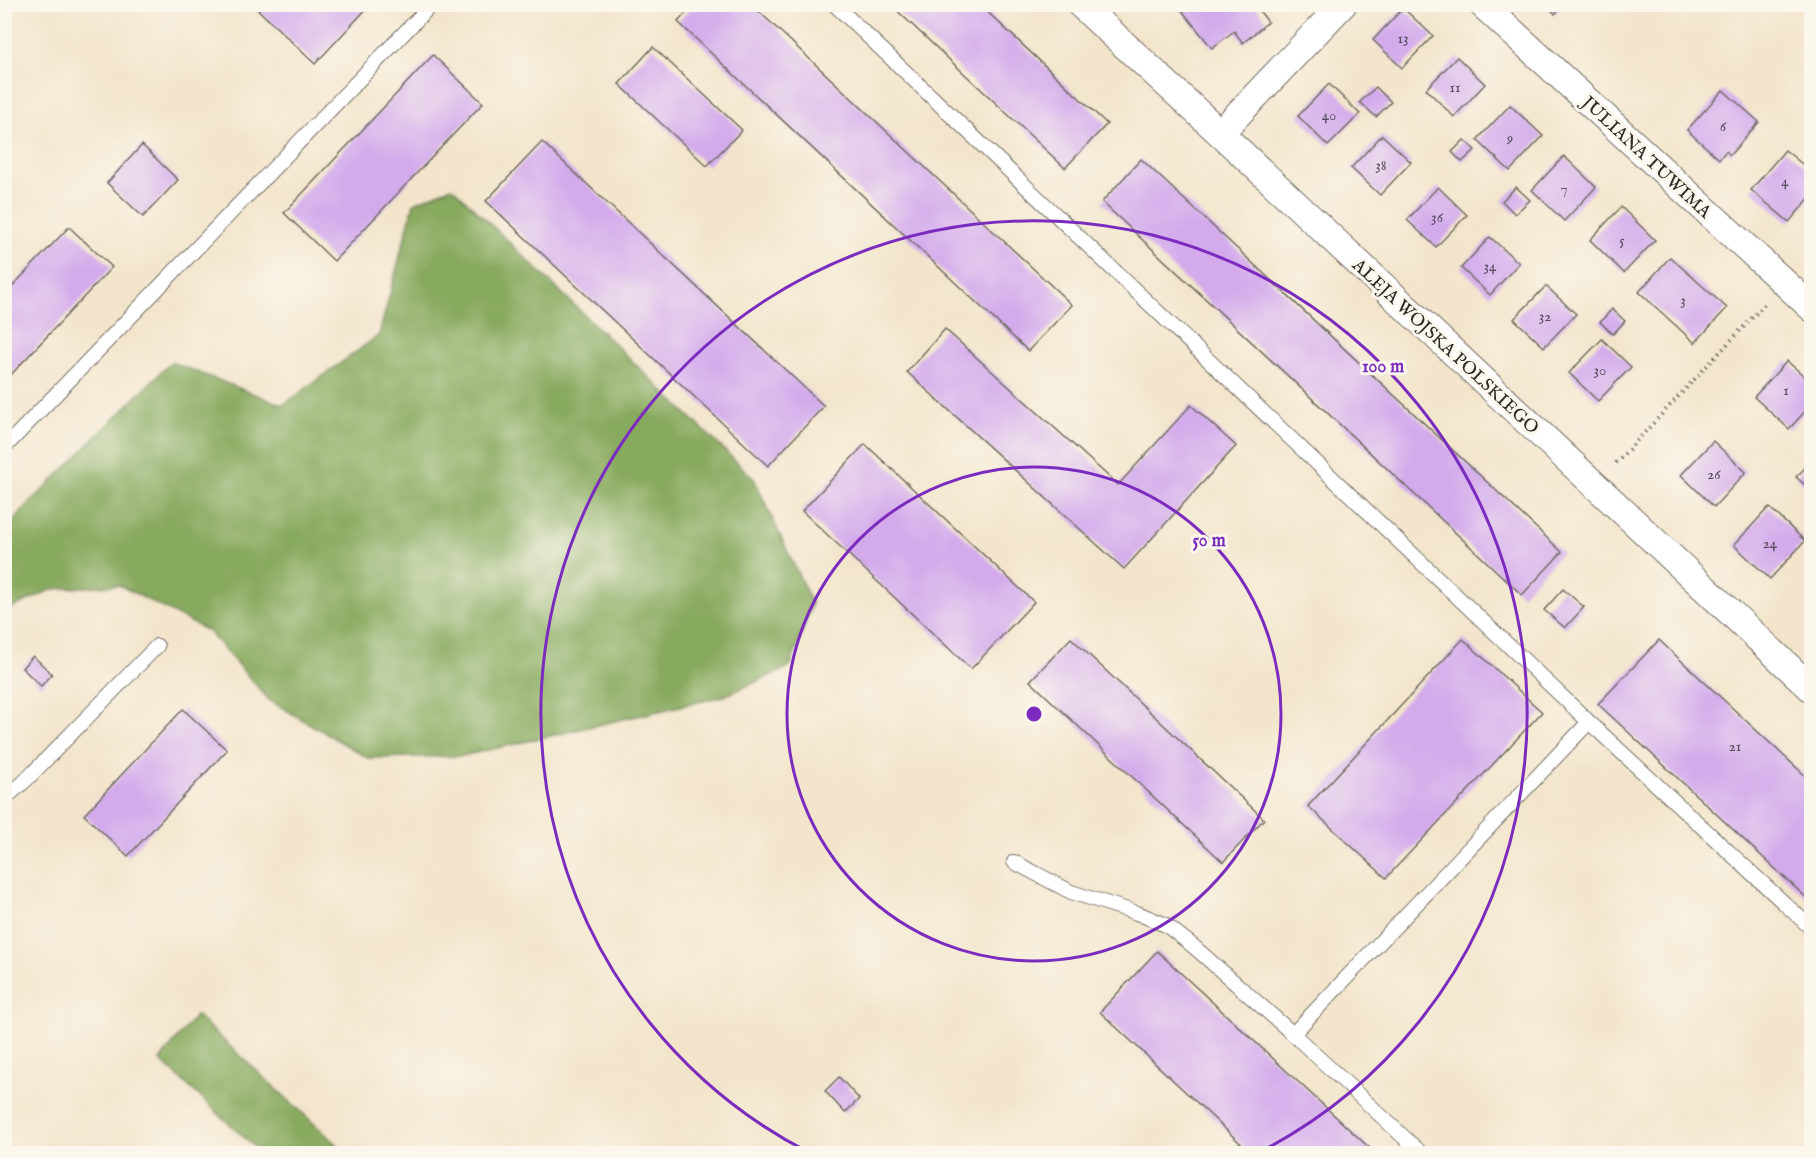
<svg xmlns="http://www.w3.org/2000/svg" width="1816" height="1158" font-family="'IM FELL English',serif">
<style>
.forest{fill:#88aa5e;stroke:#5a6a44;stroke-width:1.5}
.building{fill:#d3aaec}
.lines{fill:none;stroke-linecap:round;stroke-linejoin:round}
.service-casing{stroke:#716c63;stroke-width:16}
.minor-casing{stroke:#716c63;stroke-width:29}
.path{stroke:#716c63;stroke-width:4;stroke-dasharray:1.5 4.5;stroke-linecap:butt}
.service{stroke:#fff;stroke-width:14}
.minor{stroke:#fff;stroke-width:27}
.ring{fill:none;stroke:#7b2cbf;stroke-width:3}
.labels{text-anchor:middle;stroke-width:6;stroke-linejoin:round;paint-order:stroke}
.number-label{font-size:15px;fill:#554b5b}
.street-label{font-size:18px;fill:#2b2b2b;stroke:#fbf7ec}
.centre{fill:#7b2cbf;stroke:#fbf7ec;stroke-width:3}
.ring-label{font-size:18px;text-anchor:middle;font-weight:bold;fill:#7b2cbf;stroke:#fbf7ec;stroke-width:6;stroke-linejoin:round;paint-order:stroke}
</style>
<rect width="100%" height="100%" fill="#fbf7ec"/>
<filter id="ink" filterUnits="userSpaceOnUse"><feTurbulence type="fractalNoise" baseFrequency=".0167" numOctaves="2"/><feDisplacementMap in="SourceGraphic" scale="12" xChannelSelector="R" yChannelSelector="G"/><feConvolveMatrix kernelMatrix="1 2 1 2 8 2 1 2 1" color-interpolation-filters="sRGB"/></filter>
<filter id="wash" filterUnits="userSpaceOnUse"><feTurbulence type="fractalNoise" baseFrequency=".008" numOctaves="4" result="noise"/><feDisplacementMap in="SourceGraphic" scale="24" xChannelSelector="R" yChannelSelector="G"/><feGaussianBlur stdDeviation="1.35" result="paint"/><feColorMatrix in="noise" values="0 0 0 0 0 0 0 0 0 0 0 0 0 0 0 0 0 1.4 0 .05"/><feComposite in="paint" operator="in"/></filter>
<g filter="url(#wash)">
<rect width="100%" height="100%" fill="#f3e5cb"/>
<g class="forest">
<path d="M452,187L754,479L812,604L790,667L724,696L462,756L368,758L269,700L208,631L119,585L53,589L5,611V532L22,511L171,362L283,405L379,335L414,203Z"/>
<path d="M196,1015L346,1153H261L160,1060Z"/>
</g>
<g id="blocks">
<g class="building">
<path d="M252,4H371L315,64Z"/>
<path d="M694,4H751L1072,305L1028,351L678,22Z"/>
<path d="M890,4H979L1107,124L1065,168Z"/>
<path d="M1185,4H1254L1268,22L1243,43L1234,31L1212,48L1180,8Z"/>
<path d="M1546,4H1565L1555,14Z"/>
<path d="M1403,8L1433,36L1402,68L1373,40Z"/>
<path d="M653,47L742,130L707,166L619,84Z"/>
<path d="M433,55L483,103L334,261L284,213Z"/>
<path d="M1457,57L1485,84L1454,117L1426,89Z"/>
<path d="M1329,84L1360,114L1328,146L1298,116Z"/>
<path d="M1376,87L1391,102L1376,117L1360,102Z"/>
<path d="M1723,90L1759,122L1730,155L1726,151L1719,159L1687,130Z"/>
<path d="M1510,105L1543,136L1510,171L1477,140Z"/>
<path d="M1382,135L1411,162L1380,195L1351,168Z"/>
<path d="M1464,140L1475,150L1462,162L1452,152Z"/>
<path d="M542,142L824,406L768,466L486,201Z"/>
<path d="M142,145L178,180L143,217L107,183Z"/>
<path d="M1785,150L1812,172V195L1789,222L1751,190Z"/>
<path d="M1564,156L1596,187L1564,221L1532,190Z"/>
<path d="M1141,159L1562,552L1522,595L1102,202Z"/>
<path d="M1438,187L1467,215L1436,247L1407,220Z"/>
<path d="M1516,187L1530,200L1515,214L1502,201Z"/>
<path d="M1621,207L1655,240L1624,273L1590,240Z"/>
<path d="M69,227L112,267L4,382V295Z"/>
<path d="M1490,237L1519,263L1490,295L1461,268Z"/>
<path d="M1670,257L1727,308L1695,343L1639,292Z"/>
<path d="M1546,286L1576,314L1544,347L1514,319Z"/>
<path d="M1612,309L1625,321L1613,334L1600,322Z"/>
<path d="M945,329L1118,485L1191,405L1236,446L1124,569L907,372Z"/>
<path d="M1602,339L1631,367L1598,401L1569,373Z"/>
<path d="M1787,361L1812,383V404L1789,429L1754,397Z"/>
<path d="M1713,441L1746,472L1714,507L1681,475Z"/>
<path d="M865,444L1034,602L971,669L802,511Z"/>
<path d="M1812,461V491L1796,477Z"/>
<path d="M1769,507L1805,541L1770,579L1734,545Z"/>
<path d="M1563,589L1584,607L1565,628L1544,610Z"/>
<path d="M1071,638L1264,819L1223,862L1030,681Z"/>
<path d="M1463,639L1542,712L1386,878L1308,806Z"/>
<path d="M1659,640L1812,782V903L1598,704Z"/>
<path d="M33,656L52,674L41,686L22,668Z"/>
<path d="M183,709L227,750L128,856L84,815Z"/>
<path d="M1157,951L1376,1154H1252L1100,1012Z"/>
<path d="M839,1077L859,1099L845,1113L825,1091Z"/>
</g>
</g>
</g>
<g filter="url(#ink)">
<use href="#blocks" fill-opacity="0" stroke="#716c63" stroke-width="1.5"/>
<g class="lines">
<g class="service-casing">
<g id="service">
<path d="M834,4L1589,722L1812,929"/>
<path d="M4,448L432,4"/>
<path d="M4,799L24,782L157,646"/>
<path d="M1014,862L1071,892L1137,913L1166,925L1193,946L1293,1034L1422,1154"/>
<path d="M1293,1034L1589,722"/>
</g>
</g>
<g class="minor-casing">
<g id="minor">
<path d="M1080,4L1220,133L1812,689"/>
<path d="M1482,4L1812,308"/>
<path d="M1220,133L1343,4"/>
</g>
</g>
<g class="path">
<path d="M1044,4L1051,11"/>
<path d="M1616,463L1765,304"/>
</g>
<use href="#service" class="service"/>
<use href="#minor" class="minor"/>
</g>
</g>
<g class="ring">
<circle cx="1034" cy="714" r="247"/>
<path d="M810 1153A493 493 0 1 1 1258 1153"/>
</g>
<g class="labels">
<g class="number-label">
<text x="1403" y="43">13</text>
<text x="1455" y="92">11</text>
<text x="1329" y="120">40</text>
<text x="1723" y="131">6</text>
<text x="1510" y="143">9</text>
<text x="1381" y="170">38</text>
<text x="1785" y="186">4</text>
<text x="1564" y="193">7</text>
<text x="1437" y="222">36</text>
<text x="1622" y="245">5</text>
<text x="1490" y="271">34</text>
<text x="1683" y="305">3</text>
<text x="1545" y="321">32</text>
<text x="1600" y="375">30</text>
<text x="1786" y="395">1</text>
<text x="1714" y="479">26</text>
<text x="1770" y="548">24</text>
<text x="1735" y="751">21</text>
</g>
<g class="street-label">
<text transform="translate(1647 157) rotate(43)" y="6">JULIANA TUWIMA</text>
<text transform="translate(1446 346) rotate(43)" y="6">ALEJA WOJSKA POLSKIEGO</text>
</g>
</g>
<circle cx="1034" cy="714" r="9" class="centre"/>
<g class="ring-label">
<text x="1383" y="372">100 m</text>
<text x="1209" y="546">50 m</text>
</g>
<rect width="1816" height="1158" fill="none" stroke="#fbf7ec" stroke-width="24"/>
</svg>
